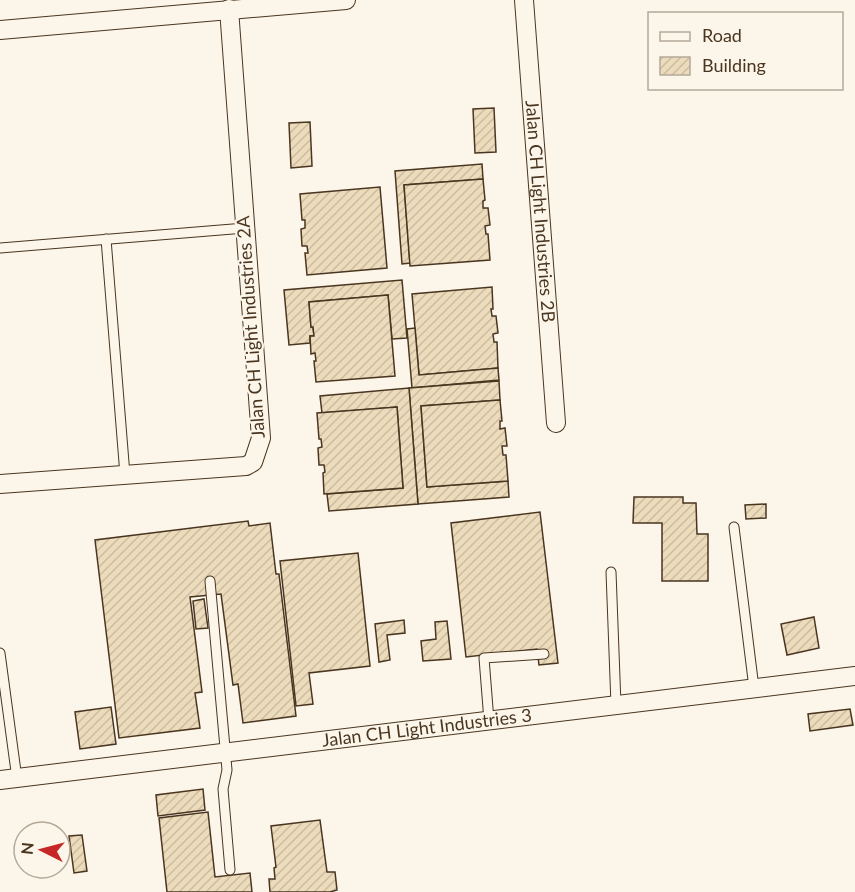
<svg xmlns="http://www.w3.org/2000/svg" width="855" height="892" font-family="Lato,sans-serif">
<style>
.building{fill:url(#building-hatch);stroke:#4a3520;stroke-width:1.5}
.lines{fill:none;stroke-linecap:round;stroke-linejoin:round}
.lane-casing{stroke:#4a3520;stroke-width:11}
.street-casing{stroke:#4a3520;stroke-width:20}
.lane{stroke:#fbf6e9;stroke-width:9}
.street{stroke:#fbf6e9;stroke-width:18}
.labels{text-anchor:middle;stroke-width:4.5;stroke-linejoin:round;paint-order:stroke}
.street-label{font-size:18px;fill:#4a3520;stroke:#fbf6e9}
</style>
<defs>
<pattern id="building-hatch" width="6" height="6" patternUnits="userSpaceOnUse" patternTransform="scale(1.5)"><rect width="6" height="6" fill="#ecdcbc"/><path d="M-1 1l2-2M0 6l6-6M5 7l2-2" fill="none" stroke="#ccbda1"/></pattern>
</defs>
<rect width="100%" height="100%" fill="#fbf6e9"/>
<g class="building">
<path d="M494,108L496,152L475,153L473,109Z"/>
<path d="M310,122L312,166L291,168L289,123Z"/>
<path d="M482,164L483,179L404,185L410,263L402,264L395,171Z"/>
<path d="M483,179L485,200L483,201V208H488L490,225L485,226L486,234H488L490,260L410,266L404,185Z"/>
<path d="M380,187L387,268L307,275L305,253H308L307,246H302L301,229L305,228V220H302L300,194Z"/>
<path d="M402,280L407,338L392,339L388,295L309,302L311,327H313L314,336H310V343L289,345L284,290Z"/>
<path d="M492,287L493,309H491L492,316H496L498,333L493,334L494,342H497L498,368L419,375L412,294Z"/>
<path d="M388,295L395,376L316,382L314,361H316L315,353L311,354L310,336H314L313,327H311L309,302Z"/>
<path d="M415,328L419,375L498,368L499,380L412,388L407,329Z"/>
<path d="M499,381L500,400L421,406L427,487L508,481L509,497L418,504L409,388Z"/>
<path d="M409,388L418,504L329,511L327,494L403,488L397,407L322,413L320,396Z"/>
<path d="M500,400L502,421H500V429L505,428L507,446H502L503,455H506L508,481L427,487L421,406Z"/>
<path d="M397,407L403,488L324,494L323,473L325,472L324,465H319L318,448L322,447L321,439H319L317,413Z"/>
<path d="M634,497H683V503H696L697,534H708V581H662V523H633Z"/>
<path d="M766,504V518L746,519L745,505Z"/>
<path d="M540,512L558,663L539,665L537,649L466,657L451,523Z"/>
<path d="M248,521L249,526L270,523L276,574H279L296,716L243,723L238,684L233,685L221,594L190,597L202,692L195,693L200,728L119,738L95,540Z"/>
<path d="M358,553L370,666L309,673L313,704L296,706L280,561Z"/>
<path d="M204,599L208,628L196,629L193,601Z"/>
<path d="M814,617L819,648L787,655L781,624Z"/>
<path d="M404,620L405,633L387,635L390,660L379,662L375,624Z"/>
<path d="M447,621L451,659L423,661L421,641L436,639L435,622Z"/>
<path d="M111,707L116,744L80,749L75,712Z"/>
<path d="M850,709L853,725L810,731L808,714Z"/>
<path d="M203,789L205,810L158,816L156,795Z"/>
<path d="M208,812L215,877L250,873L252,892H167L159,818Z"/>
<path d="M320,820L327,872H335L337,890L330,892H270L269,879H275L274,868L276,867L271,826Z"/>
<path d="M82,835L87,871L74,873L69,836Z"/>
</g>
<g class="lines">
<g class="lane-casing">
<g id="lane">
<path d="M106,239L125,475"/>
<path d="M0,248L245,228"/>
<path d="M734,527L754,688"/>
<path d="M611,572L616,705"/>
<path d="M210,581L227,770L223,789L230,870"/>
<path d="M0,653L17,779"/>
<path d="M489,721L484,658L544,654"/>
</g>
</g>
<g class="street-casing">
<g id="street">
<path id="s1" d="M524,0L556,423"/>
<path d="M0,30L346,0"/>
<path d="M0,484L246,466L253,462L261,438L229,9"/>
<path id="s2" d="M0,780L855,676"/>
</g>
</g>
<use href="#lane" class="lane"/>
<use href="#street" class="street"/>
</g>
<g class="labels">
<g class="street-label">
<text dy="6" stroke="none"><textPath href="#s1" startOffset="212">Jalan CH Light Industries 2B</textPath></text>
<text transform="translate(251 327) rotate(-94)" y="6">Jalan CH Light Industries 2A</text>
<text dy="6" stroke="none"><textPath href="#s2" startOffset="430">Jalan CH Light Industries 3</textPath></text>
</g>
</g>
<rect x="648" y="12" width="195" height="78" fill="#fbf6e9" stroke="#b4a999" stroke-width="1.5"/>
<rect x="660" y="32" width="30" height="9" fill="#fbf6e9" stroke="#b4a999" stroke-width="1.5"/>
<text x="702" y="42" font-size="18" fill="#4a3520">Road</text>
<rect x="660" y="57" width="30" height="18" fill="url(#building-hatch)" stroke="#b4a999" stroke-width="1.5"/>
<text x="702" y="72" font-size="18" fill="#4a3520">Building</text>
<g transform="translate(42 850) rotate(276)"><circle r="28" fill="#fbf6e9" stroke="#b4a999" stroke-width="1.5"/>
<path d="M0-4.5L10 22L0 15L-10 22Z" fill="#c62828"/>
<text y="-9" font-size="16" font-weight="bold" text-anchor="middle" fill="#4a3520">N</text>
</g>
</svg>
